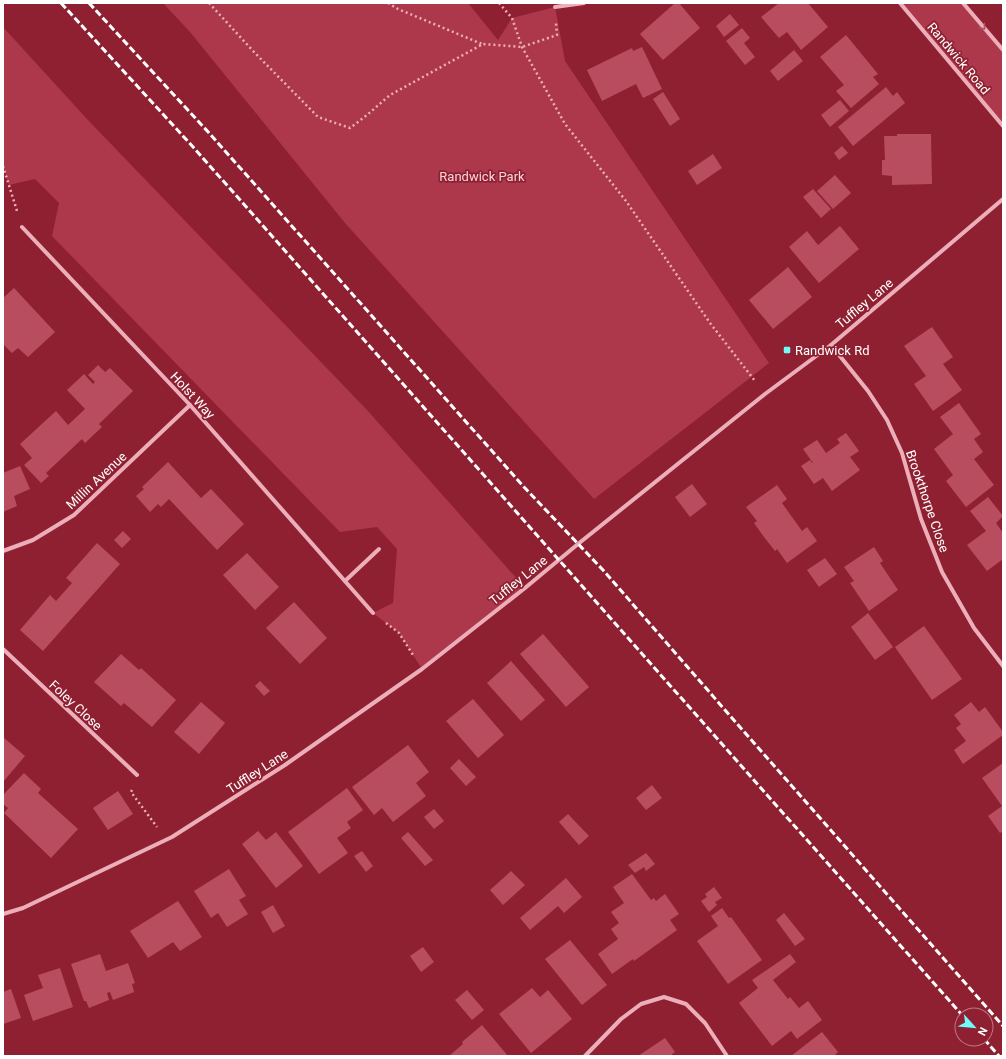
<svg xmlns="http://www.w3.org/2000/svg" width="1006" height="1059" font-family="Roboto,sans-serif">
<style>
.green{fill:#ae384b}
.building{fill:#b84d5f}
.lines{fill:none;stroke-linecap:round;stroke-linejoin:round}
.path{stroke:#ecafba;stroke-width:2.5;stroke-dasharray:2 3;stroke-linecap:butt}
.minor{stroke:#ecafba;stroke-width:4}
.rail{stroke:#fff;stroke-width:3;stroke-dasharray:7 3;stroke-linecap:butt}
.oneway{stroke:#b05261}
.poi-dot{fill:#70faf8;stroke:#8f2031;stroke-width:1.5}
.labels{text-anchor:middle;stroke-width:3.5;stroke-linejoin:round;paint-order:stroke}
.street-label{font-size:13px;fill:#fff;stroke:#8f2031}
.park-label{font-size:13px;fill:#f9d5db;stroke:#8f2031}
.poi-label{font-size:13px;fill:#fff;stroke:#8f2031;text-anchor:start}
</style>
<rect width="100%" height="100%" fill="#8f2031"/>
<g class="green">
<path d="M163,3H468L498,40L512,18L555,7L565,61L769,363L594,499L345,223L190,32Z"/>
<path d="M900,3H963L1003,50V126Z"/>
<path d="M3,27L87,119L368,411L525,588L422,669L399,633L373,613L393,603L397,549L377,527L340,532L52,236L59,203L35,179L9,185L3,166Z"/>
</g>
<g class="building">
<path d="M675,3H679L700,28L663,60L640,34Z"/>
<path d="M779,3H808L828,27L801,50L787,32L779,38L761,17Z"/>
<path d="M730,14L739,25L724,37L716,26Z"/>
<path d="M742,28L750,38L744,43L755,57L745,65L726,41Z"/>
<path d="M846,35L878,74L873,77L879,84L851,108L836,91L844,85L820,57Z"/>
<path d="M642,47L662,89L643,98L636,84L602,101L587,70L632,48L633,51Z"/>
<path d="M794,50L803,61L778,81L770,71Z"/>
<path d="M886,87L893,96L897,92L905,103L853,146L838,127Z"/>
<path d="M663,92L680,119L670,126L653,99Z"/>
<path d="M840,100L849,111L830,127L821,115Z"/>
<path d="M897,134H931L932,184L892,185V176L882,175V160H885L884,136H897Z"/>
<path d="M842,146L848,153L839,160L834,153Z"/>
<path d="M713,154L722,168L697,185L688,171Z"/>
<path d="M835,175L851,193L833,209L817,191Z"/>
<path d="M813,189L831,209L821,218L803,197Z"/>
<path d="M840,226L859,249L819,283L789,247L807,231L818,245Z"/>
<path d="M788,267L812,297L773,329L749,300Z"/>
<path d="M14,288L55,332L28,357L18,348L12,353L3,344V334L4,332L3,331V298Z"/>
<path d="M932,327L953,357L943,364L962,390L933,411L914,384L926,376L904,346Z"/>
<path d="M98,365L105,372L110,368L133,391L99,424L102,427L85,443L82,439L46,473L49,476L41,483L24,465L32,458L20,444L56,411L68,425L85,409L67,390L84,374L93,384L95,382L88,375Z"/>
<path d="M959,403L981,434L974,439L983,452L974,459L994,485L966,507L946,481L953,475L934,449L953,434L940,417Z"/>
<path d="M846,433L859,451L850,457L860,470L832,491L823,478L814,484L801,466L810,460L812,463H813L803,449L817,440L826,453L840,443L837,439Z"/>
<path d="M168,462L201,498L211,489L244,524L217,550L169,499L161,507L158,504L150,512L136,496L144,489L142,487Z"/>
<path d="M20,466L30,489L14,496L17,506L3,512V473Z"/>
<path d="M692,484L707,504L690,517L675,497Z"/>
<path d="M777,485L787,499L782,503L802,531L807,527L817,541L787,563L777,549L775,551L764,537L754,523L757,521L746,507Z"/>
<path d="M988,497L1003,516L996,523L1003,533V559L987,571L967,545L986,531L970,511Z"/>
<path d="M123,531L131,539L122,548L114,540Z"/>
<path d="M97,543L120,564L43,651L20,630L50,595L56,601L72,583L66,578Z"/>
<path d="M874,547L883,561L880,563L898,590L869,611L850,583L854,581L844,567Z"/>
<path d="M247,553L279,587L255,610L223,575Z"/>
<path d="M825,558L837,574L819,587L807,570Z"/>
<path d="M294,602L327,638L300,664L266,628Z"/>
<path d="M868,613L893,647L875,660L851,627Z"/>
<path d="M924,626L962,679L932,700L895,647Z"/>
<path d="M543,634L589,687L566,707L520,654Z"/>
<path d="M121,654L139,670L141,668L176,700L152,727L124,703L121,706L94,682Z"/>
<path d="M511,661L545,700L521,721L487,683Z"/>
<path d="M260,681L270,691L264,696L255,686Z"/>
<path d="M473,699L504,735L478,758L446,721Z"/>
<path d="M201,702L225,723L199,754L174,732Z"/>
<path d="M971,702L979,712L985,707L1003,732V735L963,764L954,750L966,741L956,728L961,724L954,715Z"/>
<path d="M3,737L25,756L3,782Z"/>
<path d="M408,745L429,772L416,783L426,796L393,822L382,808L374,815L352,787Z"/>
<path d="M459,759L476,777L466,786L450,768Z"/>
<path d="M1003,763V831L1000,833L988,816L1002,806L982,778Z"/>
<path d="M24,773L41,789L38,793L78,829L51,858L4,813L8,808L3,804V795Z"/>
<path d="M652,785L662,798L646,810L636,798Z"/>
<path d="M347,788L363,810L347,822L351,828L337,838L348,853L319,874L288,832Z"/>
<path d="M118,791L133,814L108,830L93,808Z"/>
<path d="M434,809L444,821L434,829L424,817Z"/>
<path d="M568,814L589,836L579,845L559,822Z"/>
<path d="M258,831L266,840L276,832L303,866L276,888L242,844Z"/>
<path d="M408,832L433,860L425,866L401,838Z"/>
<path d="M362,851L373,866L366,872L354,856Z"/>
<path d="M646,853L655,864L646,871L644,867L635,873L628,865Z"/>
<path d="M229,869L246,896L239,900L248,914L227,927L218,913L211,918L194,891Z"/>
<path d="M511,871L525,885L503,905L490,890Z"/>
<path d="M632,874L651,900L654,898L656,901L665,894L679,914L670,920L677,930L634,961L633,959L612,974L598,954L618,939L611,929L619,923L611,912L624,903L613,887Z"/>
<path d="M566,878L582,897L564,913L558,906L530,930L520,918Z"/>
<path d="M714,887L722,898L715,902L717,905L709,912L701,901L707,897L705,894Z"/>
<path d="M178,901L202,937L180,951L173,942L148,958L130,931Z"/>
<path d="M273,905L285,926L273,933L261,912Z"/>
<path d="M722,908L729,918L731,917L762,960L728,984L697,941L718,926L711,916Z"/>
<path d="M784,913L805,939L795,946L776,920Z"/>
<path d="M570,940L607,985L582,1005L545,959Z"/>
<path d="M423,947L434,962L421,972L410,956Z"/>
<path d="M100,954L106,971L128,963L135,983L132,984L134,992L113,1000L110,992L107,993L109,1000L89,1008L86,1001H84L71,964Z"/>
<path d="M790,954L796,962L773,980L788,999L790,997L799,1008L808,1001L822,1020L797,1039L791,1031L772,1046L739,1003L758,988L752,980Z"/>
<path d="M60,968L73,1007L33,1021L24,995L43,988L38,975Z"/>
<path d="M532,988L540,997L548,990L572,1019L531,1053L499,1014Z"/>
<path d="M11,989L21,1018L3,1024V992Z"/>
<path d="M467,990L484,1010L472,1020L455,1000Z"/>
<path d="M482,1025L508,1056H449L463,1044L462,1042Z"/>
<path d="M822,1032L838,1052L834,1056H791Z"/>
<path d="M665,1038L675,1052L670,1056H638Z"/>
</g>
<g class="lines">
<g class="path">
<path d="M209,3L254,52L318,117L350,128L367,115L390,95L483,44L522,47L557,35L556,23"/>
<path d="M388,3L398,9L482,44"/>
<path d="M499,3L512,18L522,47L565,124L626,201L710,323L755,381"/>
<path d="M3,166L17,211"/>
<path d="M386,623L399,633L413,655"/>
<path d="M132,790L131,792L157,827"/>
</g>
<g class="minor">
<path d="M900,3L1003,126"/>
<path d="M963,3L1003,50"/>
<path d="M555,7L584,3"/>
<path d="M22,227L190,405L373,613"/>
<path d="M831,345L868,391L887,420L902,453L921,519L942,572L974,628L1003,666"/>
<path d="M3,551L33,540L74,515L190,405"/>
<path d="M345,581L379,549"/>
<path d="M3,649L137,775"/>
<path d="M3,914L23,908L172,837L285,765L422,669L525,588L578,544L765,394L831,345L1003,199"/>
<path d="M585,1056L621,1019L641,1004L664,997L686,1004L705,1023L727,1056"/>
</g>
<g class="rail">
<path d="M61,3L194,148L962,1015"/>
<path d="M89,3L210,134L524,487L603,570L732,718L1003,1026"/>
<path d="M984,1039L999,1056"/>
</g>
</g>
<defs><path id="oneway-chevron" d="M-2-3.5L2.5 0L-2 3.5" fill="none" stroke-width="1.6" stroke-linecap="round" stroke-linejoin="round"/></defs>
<use class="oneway" href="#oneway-chevron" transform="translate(983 27) rotate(50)"/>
<rect class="poi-dot" x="783" y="346" width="8" height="8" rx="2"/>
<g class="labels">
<g class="street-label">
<text transform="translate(959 58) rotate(50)" y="5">Randwick Road</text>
<text transform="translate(864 303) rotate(-40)" y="5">Tuffley Lane</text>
<text transform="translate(193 395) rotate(47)" y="5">Holst Way</text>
<text transform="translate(96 480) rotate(-43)" y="5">Millin Avenue</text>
<text transform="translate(928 501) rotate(71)" y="5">Brookthorpe Close</text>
<text transform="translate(518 580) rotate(-39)" y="5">Tuffley Lane</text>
<text transform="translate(76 705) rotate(43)" y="5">Foley Close</text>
<text transform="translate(257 771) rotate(-33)" y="5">Tuffley Lane</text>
</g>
<g class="park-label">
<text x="482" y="181">Randwick Park</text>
</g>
<g class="poi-label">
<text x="795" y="355">Randwick Rd</text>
</g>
</g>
<rect width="1006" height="1059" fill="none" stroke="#ffffff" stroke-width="8"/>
<g transform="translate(974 1027) rotate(117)"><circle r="19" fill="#8f2031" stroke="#bc7983"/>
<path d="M0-3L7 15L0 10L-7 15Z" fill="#70faf8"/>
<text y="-6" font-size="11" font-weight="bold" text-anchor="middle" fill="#ffffff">N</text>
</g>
</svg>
